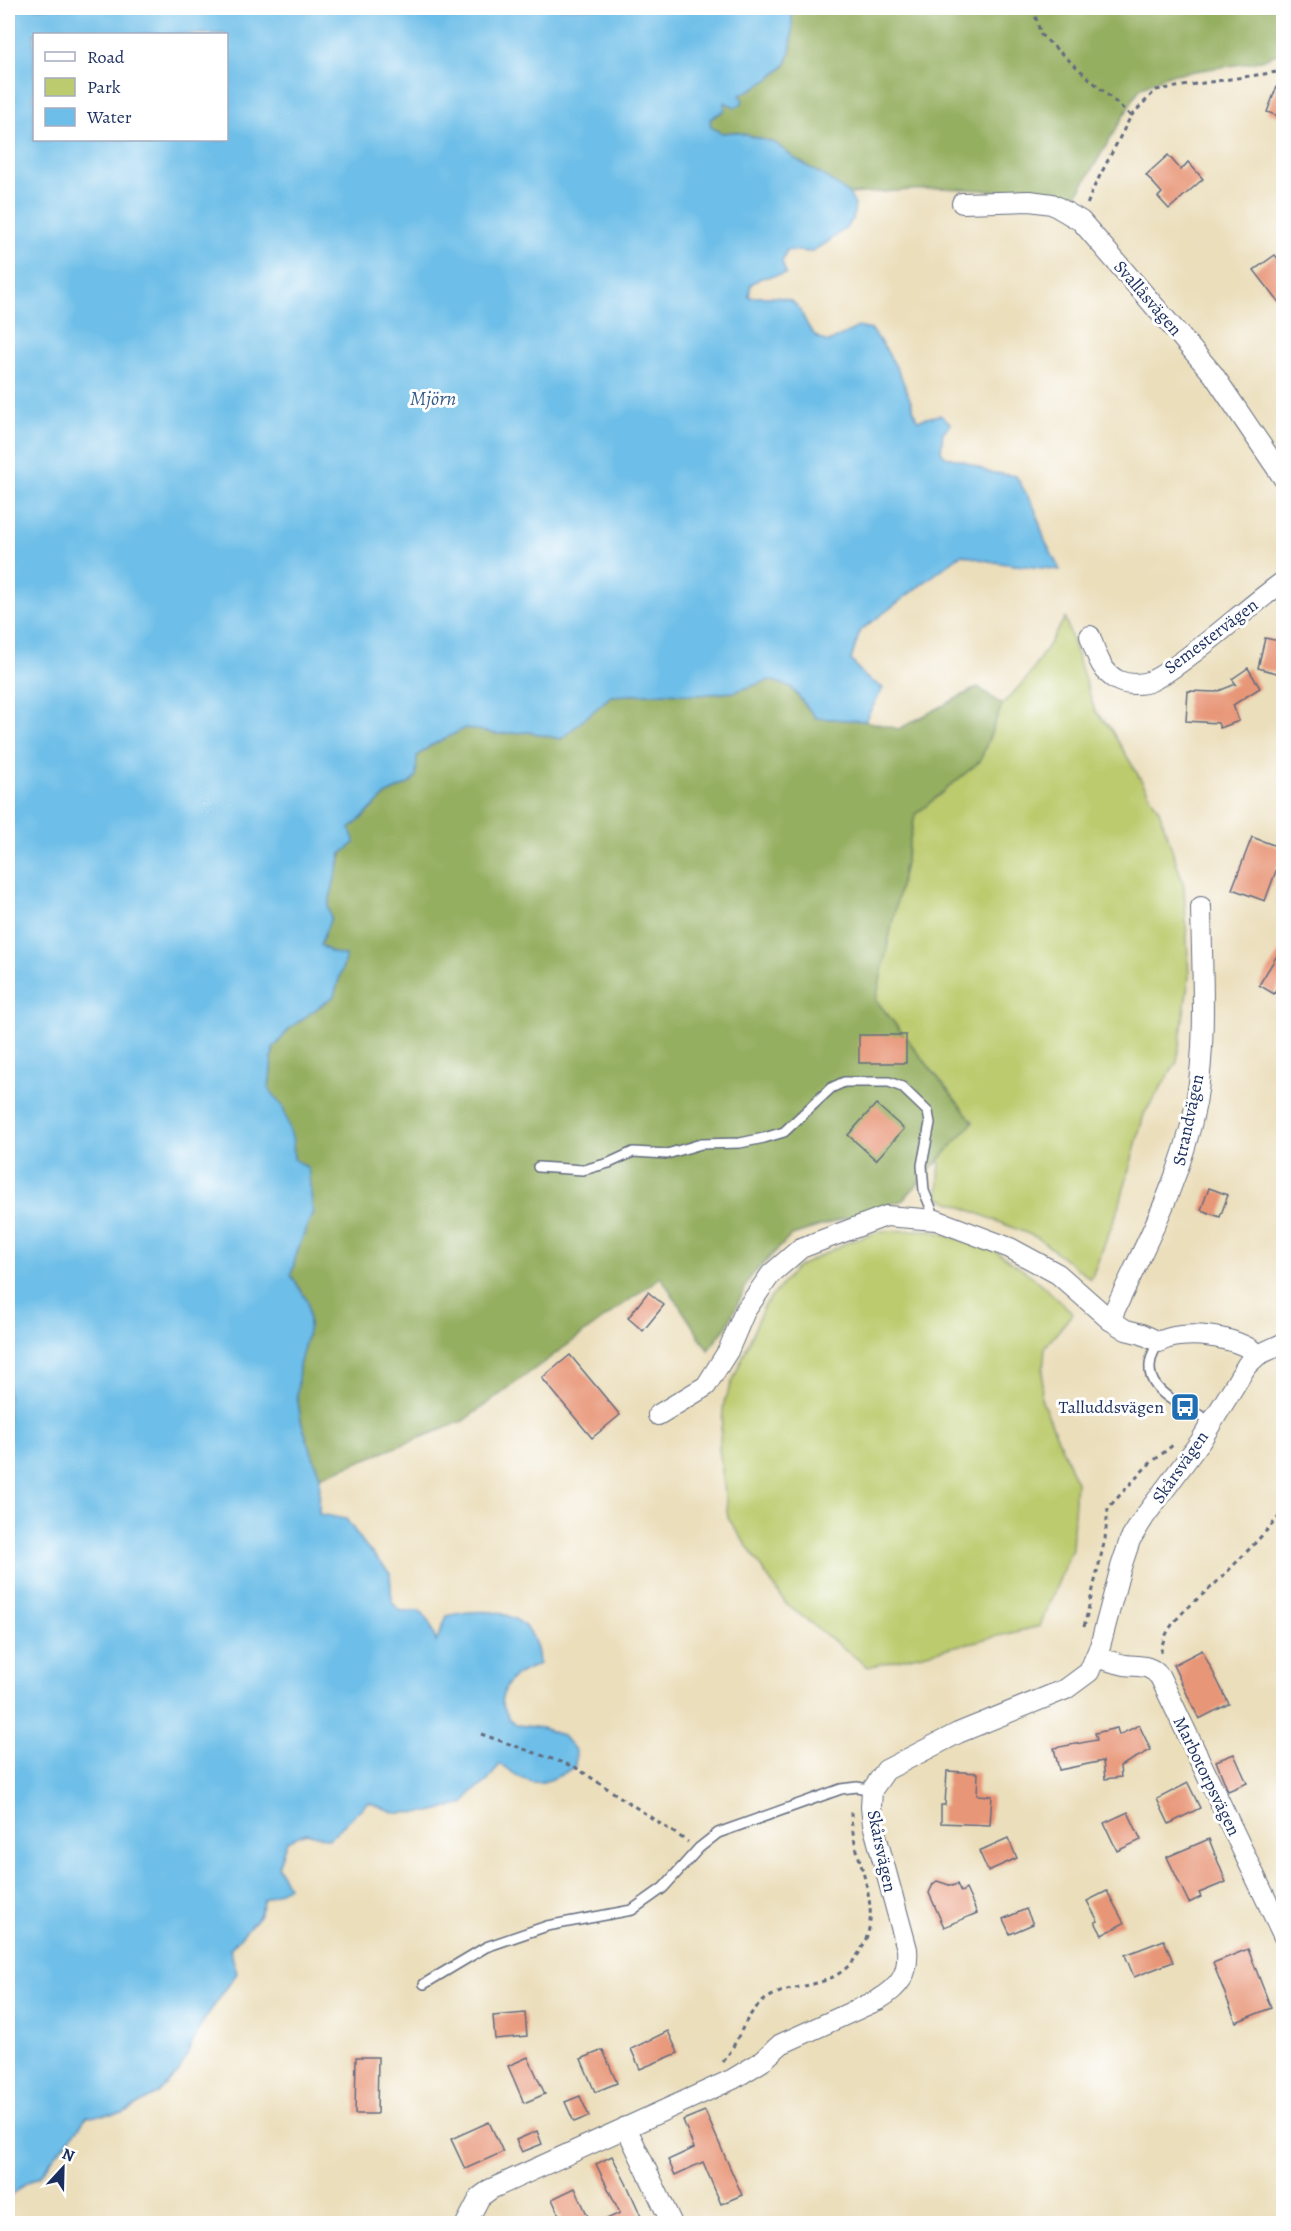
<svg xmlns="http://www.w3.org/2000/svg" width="1291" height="2231" font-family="Alegreya,serif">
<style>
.green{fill:#bccb6d;stroke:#6c7d66;stroke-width:1.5}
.forest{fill:#95af60;stroke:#586f5f;stroke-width:1.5}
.water{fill:#6dbee8;stroke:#4476a3;stroke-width:1.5;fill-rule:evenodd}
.building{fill:#e89678}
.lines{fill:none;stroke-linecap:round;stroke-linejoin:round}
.lane-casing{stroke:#646c7f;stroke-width:12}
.street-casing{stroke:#646c7f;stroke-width:22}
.path{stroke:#646c7f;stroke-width:3;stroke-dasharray:4.5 4.5;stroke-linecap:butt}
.lane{stroke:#fff;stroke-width:9}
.street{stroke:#fff;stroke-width:20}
.labels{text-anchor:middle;stroke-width:6;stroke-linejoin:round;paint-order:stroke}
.street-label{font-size:18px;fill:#1b2f5e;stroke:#fff}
.poi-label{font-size:18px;fill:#1b2f5e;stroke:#fff;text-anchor:end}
.water-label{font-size:20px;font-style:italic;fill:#345a87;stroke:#fff}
</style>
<rect width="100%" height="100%" fill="#fff"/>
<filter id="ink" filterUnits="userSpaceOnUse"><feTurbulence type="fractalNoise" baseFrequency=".0167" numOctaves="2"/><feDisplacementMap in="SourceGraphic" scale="12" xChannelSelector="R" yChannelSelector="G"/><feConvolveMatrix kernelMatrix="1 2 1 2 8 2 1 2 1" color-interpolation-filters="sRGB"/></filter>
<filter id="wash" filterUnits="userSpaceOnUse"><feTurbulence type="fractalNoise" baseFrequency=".008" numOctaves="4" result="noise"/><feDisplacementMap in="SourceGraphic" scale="24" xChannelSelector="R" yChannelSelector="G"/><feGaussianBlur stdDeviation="1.35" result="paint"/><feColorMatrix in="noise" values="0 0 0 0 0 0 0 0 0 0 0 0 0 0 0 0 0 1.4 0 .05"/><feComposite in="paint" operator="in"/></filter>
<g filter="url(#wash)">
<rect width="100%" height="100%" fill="#ebdebb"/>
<g class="green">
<path d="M1065,618L1095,711L1110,728L1159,810L1184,886L1189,977L1177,1062L1144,1114L1119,1207L1091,1279L1038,1238L938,1197L940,1159L973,1122L876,1000L915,815L980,761L1002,705L1029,676Z"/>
<path d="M931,1230L995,1251L1032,1276L1073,1313L1045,1347L1041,1398L1076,1482L1072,1549L1040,1626L868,1667L786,1604L728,1518L719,1448L724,1402L764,1306L796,1268L848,1242L882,1231Z"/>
</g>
<g class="forest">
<path d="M790,8H1283V52L1255,62L1168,75L1140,88L1077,195L943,188L849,194L827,178L795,159L775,143L736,132L721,133L711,127L710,119L725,110L723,102C742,95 770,81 784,67C793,56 794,20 790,8Z"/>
<path d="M770,680L790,687L816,718L865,721L899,729L978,687L1002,705L980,761L915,815L876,1000L973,1122L903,1200L792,1235L751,1276L727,1326L708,1350L661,1277L463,1421L320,1477L301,1421L297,1395L299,1366L309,1327L308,1302L291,1275L298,1249L313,1212L310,1198L294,1160L293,1141L269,1089L273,1049L290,1028L334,996L346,957L331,952L320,945L331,918L328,907L333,884L350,829L387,794L410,783L417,756L430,746L466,727L497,734L528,732L561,739L611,696L666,693L696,695L734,692Z"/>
</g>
<path class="water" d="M8,8H790C794,20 793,57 783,67C772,79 754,88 740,95L743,100L741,105L735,107L724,102L725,110L710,119L711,127L721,133L736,132L775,143L795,159L827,178L849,194L855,205L853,219L846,228L826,243L810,252L787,250L782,262L786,274L761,278L751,284L749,297C760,297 772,296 783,298C808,302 800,336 829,342L858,327L872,330C896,362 905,382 917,420L940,415L951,424L943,432L941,451L946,457L964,461L988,472L1016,476L1035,509L1045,541L1060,570C1030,566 989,564 962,554L860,631L851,660L865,677L883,688L865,721L816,718L791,687L770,680L734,692L696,695L666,693L611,696L561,739L528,732L497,734L466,728L430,746L417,756L416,777L410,783L387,794L350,829L355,843L341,854L328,907L331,918L320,945L331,952L346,956L334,996L290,1028L273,1049L269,1089L283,1107L293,1141L294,1159L308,1168L313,1212L298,1249L291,1275L308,1302L309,1327L299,1366L297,1395L301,1421L320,1477L319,1514L346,1519L365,1545L390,1573L392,1602L400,1611H420L430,1622L436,1642L447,1616C490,1606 537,1610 539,1664C514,1676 509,1674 501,1701L509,1719L518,1725L542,1728L563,1736L576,1751L575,1767C539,1788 533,1788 500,1764L487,1782L471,1793L464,1804L430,1812L396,1813L368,1802L329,1839L306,1833L287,1841L278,1866L288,1887L264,1899L259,1916L230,1949L237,1973L202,2023L179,2072L157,2094L123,2113L87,2116L72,2137L58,2152L39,2177L26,2183L8,2198ZM34,34H226V140H34Z"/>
<g id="blocks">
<g class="building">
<path d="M1282,73H1284V118L1267,112Z"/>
<path d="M1168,155L1181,170L1188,162L1203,179L1169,209L1158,197L1162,193L1146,175Z"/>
<path d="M1275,255L1284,266V309L1254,270Z"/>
<path d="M1265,638L1284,642V675L1258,668Z"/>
<path d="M1248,668L1260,688L1233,705L1239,721L1220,728L1218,723L1186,721L1188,691L1216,692L1236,684L1232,679Z"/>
<path d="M1252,837L1284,849L1265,901L1232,889Z"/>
<path d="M1284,944V977L1274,994L1259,985Z"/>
<rect x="859" y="1035" width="47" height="28"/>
<path d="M876,1104L904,1129L876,1160L848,1135Z"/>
<path d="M1209,1188L1228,1195L1220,1217L1201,1210Z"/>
<path d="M648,1292L664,1305L643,1331L628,1318Z"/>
<path d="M570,1355L620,1415L592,1438L542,1378Z"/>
<path d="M1202,1650L1229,1704L1199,1719L1173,1665Z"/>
<path d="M1139,1725L1151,1750L1120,1766L1121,1777L1105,1779L1103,1761L1059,1770L1054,1748L1097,1740L1095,1733L1117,1728L1119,1735Z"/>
<path d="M1234,1754L1247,1783L1228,1791L1216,1761Z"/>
<path d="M947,1771L978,1773L977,1795L992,1796L990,1825L941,1823V1805H945Z"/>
<path d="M1188,1783L1200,1808L1169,1824L1157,1799Z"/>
<path d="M1128,1812L1141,1840L1117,1851L1104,1823Z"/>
<path d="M1008,1838L1017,1858L988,1871L979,1851Z"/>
<path d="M1209,1839L1226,1882L1199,1893L1201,1897L1189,1903L1167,1857Z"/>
<path d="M937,1881L952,1886L957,1884L961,1892L966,1889L977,1913L944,1927L929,1893L933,1884Z"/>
<path d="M1107,1891L1124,1923L1102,1935L1095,1922L1098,1921L1087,1901Z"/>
<path d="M1026,1909L1033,1924L1010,1934L1003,1919Z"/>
<path d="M1164,1940L1173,1962L1134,1977L1125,1955Z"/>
<path d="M1248,1949L1271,2008L1236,2022L1213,1963Z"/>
<path d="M525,2013L527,2036L495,2039L493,2016Z"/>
<path d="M668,2031L678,2053L640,2069L631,2049Z"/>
<path d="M603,2050L617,2083L595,2092L581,2059Z"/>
<path d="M356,2057H378L377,2114H355Z"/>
<path d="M528,2057L545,2094L524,2103L508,2066Z"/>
<path d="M580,2096L589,2116L574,2122L565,2102Z"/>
<path d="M705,2111L742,2195L721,2204L703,2162L675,2175L668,2160L694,2148L683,2120Z"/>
<path d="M489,2122L503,2152L465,2169L451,2139Z"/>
<path d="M537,2131L542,2144L522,2152L516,2140Z"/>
<path d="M612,2156L628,2187L644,2223H598L620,2213L596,2164Z"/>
<path d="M575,2188L591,2223H563L552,2199Z"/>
</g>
</g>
</g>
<g filter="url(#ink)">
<use href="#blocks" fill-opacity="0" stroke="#646c7f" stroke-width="1.5"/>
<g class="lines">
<g class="lane-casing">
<g id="lane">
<path d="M538,1167L583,1170L609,1163L633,1152L667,1154L701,1144L740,1143L764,1138L784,1132L831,1088L844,1082H889L902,1087L928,1112L930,1123L922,1165L924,1191L936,1220"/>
<path d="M1159,1342C1129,1388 1179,1403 1212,1422"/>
<path d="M424,1984L486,1947L547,1926L632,1910L663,1888L699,1848L718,1833L841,1789L857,1787L872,1790"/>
</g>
</g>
<g class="street-casing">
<g id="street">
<path d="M962,203L1030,201L1052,204L1081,221L1213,374L1284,479"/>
<path d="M1090,636C1096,653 1101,673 1119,681C1128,685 1142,685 1151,681C1166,674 1180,663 1193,653C1224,630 1252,604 1284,581"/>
<path d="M1110,1320C1143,1249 1181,1181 1196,1103C1207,1039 1202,972 1201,907"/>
<path d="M658,1415L706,1386L728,1351L745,1311L771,1274L801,1248L886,1216L936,1220L1010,1248L1058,1274L1110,1320L1126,1330L1142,1334L1159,1342C1182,1329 1239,1336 1258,1355"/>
<path d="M1096,1658C1106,1660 1116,1663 1125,1665C1140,1667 1150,1664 1160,1677L1284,1937"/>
<path d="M626,2127L672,2224"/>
<path d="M466,2224L480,2197L491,2189L733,2079L761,2062L781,2044L878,2000C900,1987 909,1974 907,1949L873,1824L871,1807L872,1790L886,1770L958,1733L1066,1689L1089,1672L1100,1646L1121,1567L1130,1540L1145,1516L1200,1442L1247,1365L1258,1355L1284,1343"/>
</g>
</g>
<g class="path">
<path d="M1033,8L1041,35L1131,116L1093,189L1087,205"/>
<path d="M1131,116L1156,90L1284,71"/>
<path d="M1084,1627L1105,1539L1108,1508L1147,1466L1173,1445"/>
<path d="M1161,1653C1163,1621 1199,1600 1220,1579C1242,1557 1263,1535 1284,1511"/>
<path d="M481,1734L575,1767L688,1842"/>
<path d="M723,2062C738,2044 742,2020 760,2004C777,1988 799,1989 820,1982C847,1975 867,1950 870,1922C873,1884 850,1847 851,1809"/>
</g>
<use href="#lane" class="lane"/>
<use href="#street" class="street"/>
</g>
</g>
<defs>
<g id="bus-square" transform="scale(1.5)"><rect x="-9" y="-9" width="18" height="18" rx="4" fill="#1f6fb2" stroke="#fff"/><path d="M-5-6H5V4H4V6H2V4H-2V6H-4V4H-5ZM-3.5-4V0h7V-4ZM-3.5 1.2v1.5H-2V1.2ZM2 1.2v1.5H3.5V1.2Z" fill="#fff"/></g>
</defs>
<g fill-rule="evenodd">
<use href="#bus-square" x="1185" y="1407"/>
</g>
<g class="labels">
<g class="street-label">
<text transform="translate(1148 298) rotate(49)" y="6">Svallåsvägen</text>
<text transform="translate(1211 636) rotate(-37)" y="6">Semestervägen</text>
<text transform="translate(1188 1120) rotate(-78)" y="6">Strandvägen</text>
<text transform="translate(1180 1467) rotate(-55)" y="6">Skårsvägen</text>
<text transform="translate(1207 1776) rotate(64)" y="6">Marbotorpsvägen</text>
<text transform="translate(882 1851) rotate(78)" y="6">Skårsvägen</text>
</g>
<g class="poi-label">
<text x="1164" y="1413">Talluddsvägen</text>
</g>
<g class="water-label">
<text x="433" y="405">Mjörn</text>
</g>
</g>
<rect width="1291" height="2231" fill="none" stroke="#fff" stroke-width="30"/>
<rect x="33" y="33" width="195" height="108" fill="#ffffff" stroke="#a4acbf" stroke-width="1.5"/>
<rect x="45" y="52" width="30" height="9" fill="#ffffff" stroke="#a4acbf" stroke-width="1.5"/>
<text x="87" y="63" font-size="18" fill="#1b2f5e">Road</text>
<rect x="45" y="78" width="30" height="18" fill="#bccb6d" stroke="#a4acbf" stroke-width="1.5"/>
<text x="87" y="93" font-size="18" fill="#1b2f5e">Park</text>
<rect x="45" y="108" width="30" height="18" fill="#6dbee8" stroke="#a4acbf" stroke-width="1.5"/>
<text x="87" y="123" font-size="18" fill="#1b2f5e">Water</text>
<g transform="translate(63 2168) rotate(22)" stroke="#ffffff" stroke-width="4.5" paint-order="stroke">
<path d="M0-4.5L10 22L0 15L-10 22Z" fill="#1b2f5e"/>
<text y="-9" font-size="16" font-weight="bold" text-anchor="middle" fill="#1b2f5e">N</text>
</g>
</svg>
